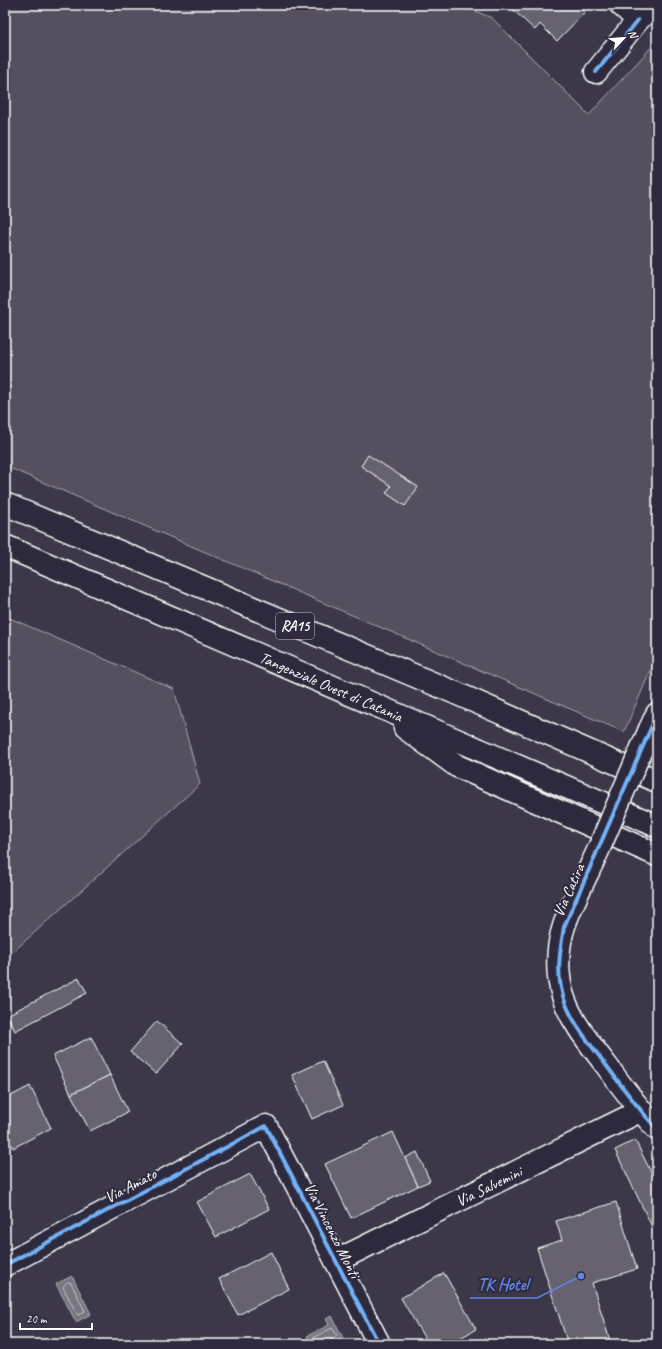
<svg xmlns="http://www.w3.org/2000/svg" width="662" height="1349" font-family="Caveat,sans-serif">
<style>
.green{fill:#555060;stroke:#aaa8b0}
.water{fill:#797682;stroke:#afadb4}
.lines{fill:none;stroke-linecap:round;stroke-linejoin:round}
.shore{stroke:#c9c8cd;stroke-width:1}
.building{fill:#666270;stroke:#fff}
.minor-casing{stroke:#fff;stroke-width:25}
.highway-casing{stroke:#fff;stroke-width:25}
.minor{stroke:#2f2a3d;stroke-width:22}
.highway{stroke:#2f2a3d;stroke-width:22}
.minor-bridge-casing{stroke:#fff;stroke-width:25;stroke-linecap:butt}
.minor-bridge{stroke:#2f2a3d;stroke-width:22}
.cycleway-casing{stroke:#2f2a3d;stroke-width:6}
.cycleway{stroke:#73b2f8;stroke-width:4}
.labels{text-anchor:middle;stroke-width:4;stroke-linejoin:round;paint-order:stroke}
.shield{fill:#2f2a3d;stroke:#c1bfc5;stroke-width:1}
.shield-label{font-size:15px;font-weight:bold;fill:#fff}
.street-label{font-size:16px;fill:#fff;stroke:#2f2a3d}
.leader{fill:none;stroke:#6183e4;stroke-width:1.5}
.callout-dot{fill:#6183e4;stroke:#2f2a3d;stroke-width:1.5}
.callout-label{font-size:17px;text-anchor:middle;font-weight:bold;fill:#6183e4;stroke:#2f2a3d;stroke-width:4;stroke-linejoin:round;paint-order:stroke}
</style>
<rect width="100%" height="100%" fill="#3c3749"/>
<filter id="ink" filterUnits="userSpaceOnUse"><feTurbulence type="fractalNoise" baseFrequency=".025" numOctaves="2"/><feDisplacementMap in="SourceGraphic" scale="8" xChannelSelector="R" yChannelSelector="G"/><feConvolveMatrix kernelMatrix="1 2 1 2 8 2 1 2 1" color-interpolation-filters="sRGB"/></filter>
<g filter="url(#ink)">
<g class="green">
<path d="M5,5H461L492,18L589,115L657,41V656L624,732L5,466Z"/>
<path d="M5,616L174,689L200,784L5,959Z"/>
</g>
<g class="water">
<path d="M72,1276L91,1314L76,1322L56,1284Z"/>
<path d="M332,1316L343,1338L331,1344H311L307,1336L329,1325L326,1319Z"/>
</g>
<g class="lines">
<g class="shore">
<path d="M68,1282L71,1283L85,1311L79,1315L77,1314L63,1287Z"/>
<path d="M314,1344V1337L332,1328L337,1335L331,1340L330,1344"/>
</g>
</g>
<g class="building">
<path d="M516,5H577L585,12L557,41L540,24L535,30L512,9Z"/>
<path d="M368,455L418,487L405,506L386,493L391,486L361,466Z"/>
<path d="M79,978L87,993L15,1031L7,1015Z"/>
<path d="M157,1021L183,1044L156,1074L130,1052Z"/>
<path d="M91,1037L110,1075L71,1094L53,1056Z"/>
<path d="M323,1061L343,1105L312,1119L292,1075Z"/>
<path d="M110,1075L128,1112L90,1131L71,1094Z"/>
<path d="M30,1086L51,1128L13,1148L5,1133V1099Z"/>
<path d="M393,1132L418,1186L351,1218L325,1164Z"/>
<path d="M635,1140L657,1184V1237L615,1150Z"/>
<path d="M417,1152L430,1181L418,1186L405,1158Z"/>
<path d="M250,1174L269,1209L216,1237L197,1202Z"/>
<path d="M616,1202L637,1269L592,1283L611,1344H568L537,1248L562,1240L556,1221Z"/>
<path d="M271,1252L289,1289L238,1315L219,1279Z"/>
<path d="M444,1273L476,1329L450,1344H428L401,1298Z"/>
</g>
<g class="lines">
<g class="minor-casing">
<g id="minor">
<path d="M621,5L638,20L654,5"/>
<path d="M596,72L638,20"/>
<path d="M650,729L657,714"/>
<path d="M600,846C589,872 573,899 564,926C557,947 556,974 563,996C571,1021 590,1044 606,1065C622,1087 639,1109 657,1129"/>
<path id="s1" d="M336,1261L640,1111"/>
<path d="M5,1265L266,1126L379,1344"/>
</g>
</g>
<g class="highway-casing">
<g id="highway">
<path d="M5,504L451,691L657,781"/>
<path id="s2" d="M5,546L657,826"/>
<path d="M405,728L457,766L657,855"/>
</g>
</g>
<use href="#minor" class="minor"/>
<use href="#highway" class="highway"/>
<g class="minor-bridge-casing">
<path id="minor-bridge" d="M600,846L650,729"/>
</g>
<use href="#minor-bridge" class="minor-bridge"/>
<g class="cycleway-casing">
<g id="cycleway">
<path d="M596,72L638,20"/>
<path d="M657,714L564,927C560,950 556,973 563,996C571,1022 590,1044 606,1065C622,1087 639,1109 657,1129"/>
<path d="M5,1265L266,1126L379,1344"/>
</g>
</g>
<use href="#cycleway" class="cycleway"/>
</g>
</g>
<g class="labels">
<rect class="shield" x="276" y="613" width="38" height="26" rx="3"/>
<g class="shield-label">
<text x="295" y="631">RA15</text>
</g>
<g class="street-label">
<text dy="6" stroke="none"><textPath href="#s2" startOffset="355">Tangenziale Ovest di Catania</textPath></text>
<text transform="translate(568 890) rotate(-66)" y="6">Via Catira</text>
<text transform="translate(130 1185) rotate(-28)" y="6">Via Amato</text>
<text dy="6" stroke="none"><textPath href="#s1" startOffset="170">Via Salvemini</textPath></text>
<text transform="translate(333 1230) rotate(63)" y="6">Via Vincenzo Monti</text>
</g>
</g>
<path class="leader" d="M581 1276L537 1298H470"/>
<circle class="callout-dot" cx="581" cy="1276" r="4"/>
<g class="callout-label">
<text x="503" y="1290">TK Hotel</text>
</g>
<rect width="662" height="1349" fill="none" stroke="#2f2a3d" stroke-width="20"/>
<rect x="10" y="10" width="642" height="1329" fill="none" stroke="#fff" stroke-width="1.5" filter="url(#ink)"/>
<g transform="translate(624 38) rotate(64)" stroke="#2f2a3d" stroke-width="3" paint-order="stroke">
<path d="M0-3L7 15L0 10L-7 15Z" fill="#ffffff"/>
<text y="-6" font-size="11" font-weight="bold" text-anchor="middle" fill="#ffffff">N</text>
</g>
<path d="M20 1323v6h72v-6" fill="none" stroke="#ffffff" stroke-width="2"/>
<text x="26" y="1323" font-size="12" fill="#ffffff" stroke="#2f2a3d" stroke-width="3" paint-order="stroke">20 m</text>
</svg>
